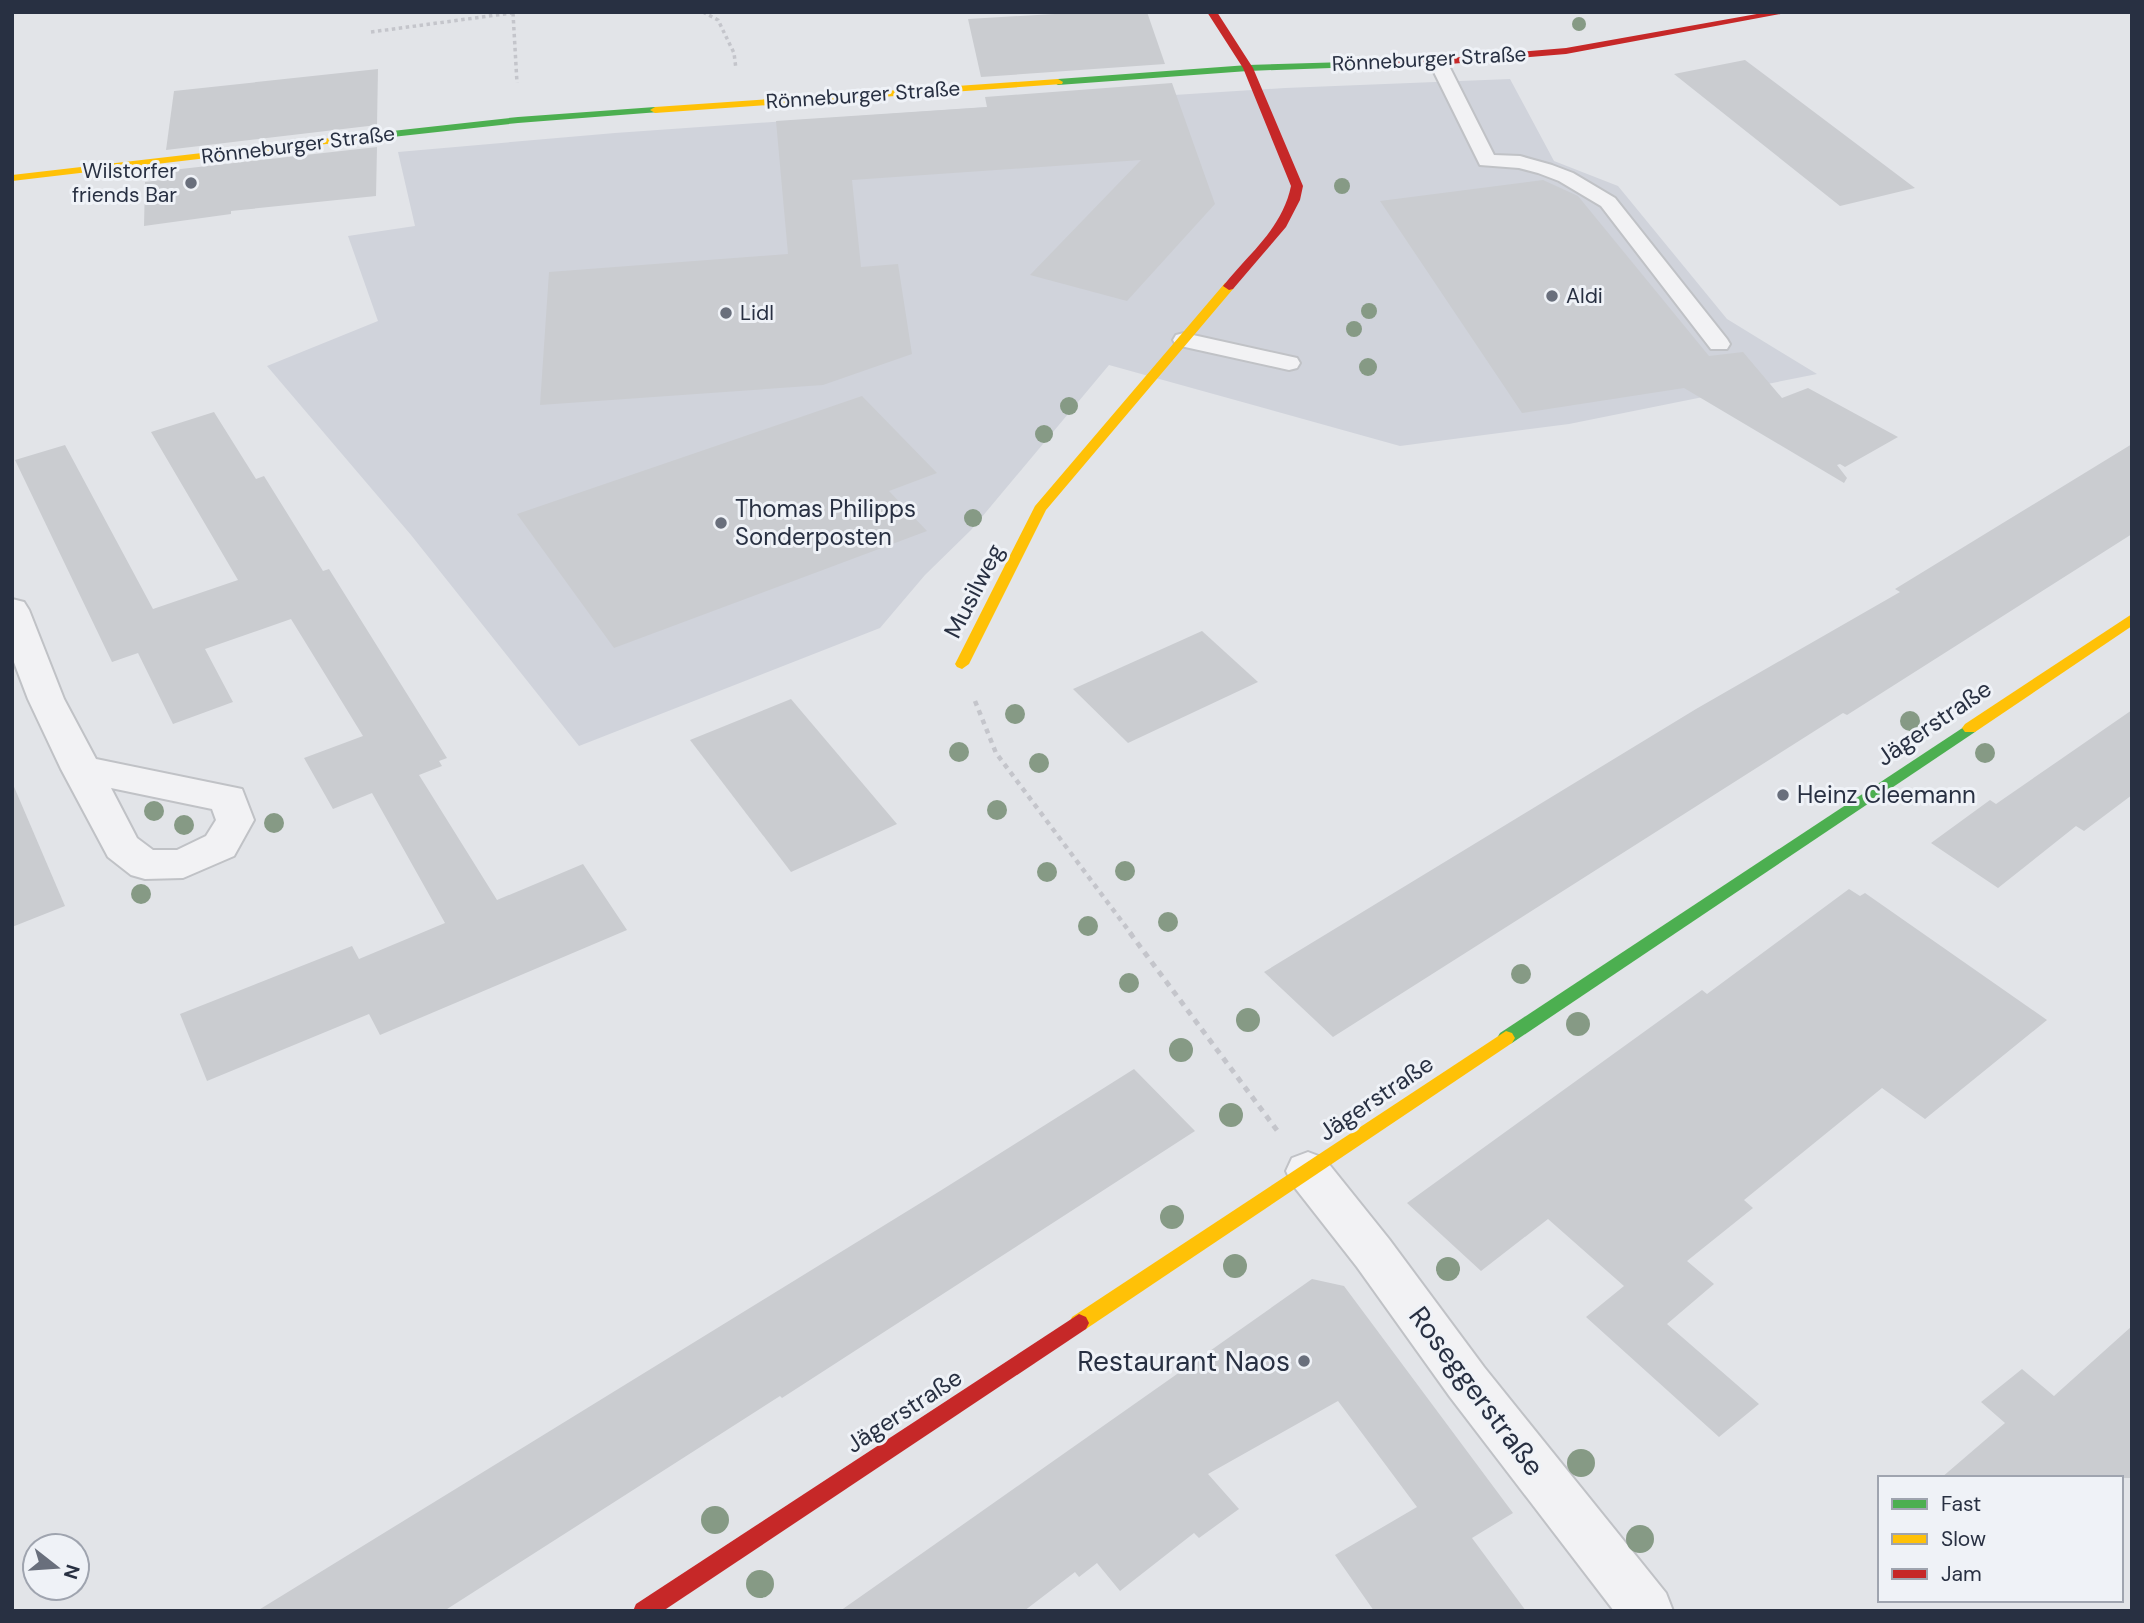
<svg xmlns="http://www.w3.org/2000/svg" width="2144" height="1623" font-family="'DM Sans',sans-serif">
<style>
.built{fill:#d0d3db}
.building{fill:#caccd0}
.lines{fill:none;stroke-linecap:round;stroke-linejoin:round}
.lane-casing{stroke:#c0c2c6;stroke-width:4}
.street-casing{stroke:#c0c2c6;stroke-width:4}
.path-far2{stroke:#c4c5cb;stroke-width:3.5;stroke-dasharray:3.5 3.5;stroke-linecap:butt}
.path-far1{stroke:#c4c5cb;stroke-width:4.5;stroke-dasharray:5 5;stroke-linecap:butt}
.path{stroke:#c4c5cb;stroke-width:5;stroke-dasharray:6 6;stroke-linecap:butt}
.lane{fill:#f2f2f4;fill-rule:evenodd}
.street{fill:#f2f2f4;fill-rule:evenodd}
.fast{fill:#4caf50;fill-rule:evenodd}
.slow{fill:#ffc107;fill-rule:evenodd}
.jam{fill:#c62828;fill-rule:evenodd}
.tree{fill:#869a85}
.poi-dot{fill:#696f7c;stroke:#eff2f7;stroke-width:2.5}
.labels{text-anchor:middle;stroke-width:6;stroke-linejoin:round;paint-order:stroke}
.far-street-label{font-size:21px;fill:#283042;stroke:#eff2f7}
.far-poi-label{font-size:21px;fill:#283042;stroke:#eff2f7;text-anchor:start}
.poi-label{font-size:24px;fill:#283042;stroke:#eff2f7;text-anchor:start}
.street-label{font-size:24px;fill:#283042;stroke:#eff2f7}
.near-poi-label{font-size:28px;fill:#283042;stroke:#eff2f7;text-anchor:end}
.near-street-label{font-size:28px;fill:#283042;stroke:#eff2f7}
</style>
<rect width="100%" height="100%" fill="#e2e4e8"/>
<path class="built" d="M1510,79L1554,161L1618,186L1727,319L1817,374L1569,424L1400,446L1109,365L971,530L925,575L880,628L579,746L411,535L267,366L378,321L348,236L415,226L398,152L615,133L1017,105L1285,88Z"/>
<g class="building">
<path d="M1089,12H1147L1165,64L981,77L968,19Z"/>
<path d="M1745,60L1907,182L1915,188L1840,206L1674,74Z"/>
<path d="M378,69L377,125L166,150L174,91Z"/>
<path d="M1172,83L1215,204L1127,301L1030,275L1141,160L852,180L861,267L898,264L912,354L823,385L540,405L549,272L788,254L776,121L987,107L985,97Z"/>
<path d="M377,147L376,196L231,211V214L144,226L145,182L161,180L163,171Z"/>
<path d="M1543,180L1578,196L1709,356L1743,352L1782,398L1808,388L1898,437L1845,467L1840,464L1837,465L1847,478L1844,483L1684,388L1522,413L1380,201Z"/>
<path d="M862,396L937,473L889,491L927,531L614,648L517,514Z"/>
<path d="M214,412L256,479L264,476L323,571L329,569L447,758L439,761L442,766L419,775L497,900L583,864L627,930L380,1035L369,1014L207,1081L180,1014L352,946L359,959L445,923L372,793L333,809L304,758L363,736L291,619L205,649L233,702L173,724L138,653L112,662L15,460L65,445L153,609L238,580L151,432Z"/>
<path d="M2132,444V534L1847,715L1843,713L1333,1037L1264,972L1696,709L1900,592L1895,589Z"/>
<path d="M1202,631L1258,682L1128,743L1073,689Z"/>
<path d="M791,699L897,824L791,872L690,740Z"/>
<path d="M2132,710V795L2084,831L2076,826L1998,888L1931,843L1990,800L1996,804Z"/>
<path d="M12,782L65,906L12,927Z"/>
<path d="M1849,889L1860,896L1865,893L2047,1020L1925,1119L1882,1088L1744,1200L1753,1208L1687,1261L1714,1284L1667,1324L1759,1404L1719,1437L1586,1317L1624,1286L1548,1219L1481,1271L1407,1203L1702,990L1707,994Z"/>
<path d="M1134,1069L1195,1131L782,1398L780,1396L444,1611H257L940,1191Z"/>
<path d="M1312,1279L1344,1286L1513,1513L1472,1538L1526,1611H1374L1335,1555L1417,1507L1338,1401L1208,1474L1239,1509L1199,1538L1194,1533L1120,1591L1097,1563L1079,1577L1075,1572L1024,1611H840Z"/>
<path d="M2132,1326V1478H1941L2005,1423L1981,1402L2022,1369L2054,1396Z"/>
</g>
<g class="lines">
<g class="lane-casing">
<g id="lane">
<path d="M1438,57L1447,62L1494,155L1520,156L1552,165L1573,173L1615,198L1727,339L1730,344L1727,349H1711L1601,206L1559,181L1538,173L1519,168L1480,165L1429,62Z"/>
<path d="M1184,333L1297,358L1300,363L1297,368L1289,370L1176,345L1173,340L1176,335Z"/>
</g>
</g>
<g class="street-casing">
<g id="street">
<path d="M12,599L24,602L29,610L64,699L96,759L242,789L254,820L234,856L183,878L145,879L131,875L108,857L61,769L28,699L12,657ZM111,788L212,809L216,820L206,836L177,850H153L137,838Z"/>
<path d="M1308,1152L1324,1158L1389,1239L1484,1367L1666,1593L1673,1611H1614L1450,1397L1357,1267L1292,1184L1286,1171L1292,1158Z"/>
</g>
</g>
<g class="path-far2">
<path d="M703,12L718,20L734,53L736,69"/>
<path d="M513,13L517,83"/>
<path d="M371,32L519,12"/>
</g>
<path class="path-far1" d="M975,701L996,753L1132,935"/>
<path class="path" d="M1130,933L1279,1133"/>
<use href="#lane" class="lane"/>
<use href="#street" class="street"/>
<g class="fast">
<path d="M1381,61L1385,62V66L1248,71L1058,85L1053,82L1058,79L1248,65Z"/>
<path d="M655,107L659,108V112L518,123L365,140L360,137L365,134L518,117Z"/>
<path d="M1970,723L1975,724L1978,728L1975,732L1512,1043L1506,1045L1500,1043L1497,1038L1500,1033Z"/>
</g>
<g class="slow">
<path d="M1058,79L1063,82L1062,84L655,113L650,110L655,107Z"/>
<path d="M365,134L370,137L369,139L12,181V175Z"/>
<path d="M1229,282L1235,286L1233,289L1046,510L969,664L962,669L957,667L955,664L1035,506L1225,283Z"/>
<path d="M2132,614V626L1975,732H1965L1962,728L1965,724Z"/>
<path d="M1506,1031L1512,1033L1515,1038L1512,1043L1086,1329L1079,1332L1072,1329L1069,1323L1072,1317Z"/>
</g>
<g class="jam">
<path d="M1207,12H1217L1253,68L1303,186L1300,200L1286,227L1233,289L1229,290L1223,286C1249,253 1282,229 1291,186L1243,68Z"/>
<path d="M1768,12H1791L1566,54L1438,65L1381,67L1376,64L1381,61L1438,59L1566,48Z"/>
<path d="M1079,1314L1086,1317L1089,1323L1086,1329L663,1611H633L636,1604Z"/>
</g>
</g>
<g class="tree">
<circle cx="1579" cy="24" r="7"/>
<circle cx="1342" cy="186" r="8"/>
<circle cx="1369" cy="311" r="8"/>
<circle cx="1354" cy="329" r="8"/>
<circle cx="1368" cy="367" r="9"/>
<circle cx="1069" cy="406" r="9"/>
<circle cx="1044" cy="434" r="9"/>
<circle cx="973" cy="518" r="9"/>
<circle cx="1015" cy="714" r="10"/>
<circle cx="1910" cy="721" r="10"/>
<circle cx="959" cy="752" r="10"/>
<circle cx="1985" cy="753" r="10"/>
<circle cx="1039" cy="763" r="10"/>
<circle cx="997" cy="810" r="10"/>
<circle cx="154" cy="811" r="10"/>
<circle cx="274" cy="823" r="10"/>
<circle cx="184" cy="825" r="10"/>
<circle cx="1125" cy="871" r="10"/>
<circle cx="1047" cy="872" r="10"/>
<circle cx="141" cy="894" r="10"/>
<circle cx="1168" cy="922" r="10"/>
<circle cx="1088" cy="926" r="10"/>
<circle cx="1521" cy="974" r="10"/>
<circle cx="1129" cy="983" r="10"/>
<circle cx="1248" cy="1020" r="12"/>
<circle cx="1578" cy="1024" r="12"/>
<circle cx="1181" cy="1050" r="12"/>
<circle cx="1231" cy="1115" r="12"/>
<circle cx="1172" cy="1217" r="12"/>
<circle cx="1235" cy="1266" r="12"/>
<circle cx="1448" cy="1269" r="12"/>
<circle cx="1581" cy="1463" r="14"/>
<circle cx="715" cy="1520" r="14"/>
<circle cx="1640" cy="1539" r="14"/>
<circle cx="760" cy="1584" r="14"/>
</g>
<g class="poi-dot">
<circle cx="191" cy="183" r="7"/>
<circle cx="1552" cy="296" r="7"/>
<circle cx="726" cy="313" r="7"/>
<circle cx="721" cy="523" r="7"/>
<circle cx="1783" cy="795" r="7"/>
<circle cx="1304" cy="1361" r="7"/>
</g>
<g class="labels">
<g class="far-street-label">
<text transform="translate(1429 59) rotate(-3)" y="7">Rönneburger Straße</text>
<text transform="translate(863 95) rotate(-4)" y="7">Rönneburger Straße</text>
<text transform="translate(298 145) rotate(-7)" y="7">Rönneburger Straße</text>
</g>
<g class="far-poi-label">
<text x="177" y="178" text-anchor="end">Wilstorfer<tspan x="177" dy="24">friends Bar</tspan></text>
<text x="1566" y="303">Aldi</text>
<text x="740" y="320">Lidl</text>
</g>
<g class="poi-label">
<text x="735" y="517">Thomas Philipps<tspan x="735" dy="28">Sonderposten</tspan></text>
<text x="1797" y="803">Heinz Cleemann</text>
</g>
<g class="street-label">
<text transform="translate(974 591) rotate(-63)" y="8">Musilweg</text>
<text transform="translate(1934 723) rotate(-34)" y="8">Jägerstraße</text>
<text transform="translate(1376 1098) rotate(-34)" y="8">Jägerstraße</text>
<text transform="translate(904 1411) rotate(-33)" y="8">Jägerstraße</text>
</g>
<g class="near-poi-label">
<text x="1290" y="1371">Restaurant Naos</text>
</g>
<g class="near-street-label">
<text transform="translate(1477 1391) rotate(53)" y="10">Roseggerstraße</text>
</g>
</g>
<rect width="2144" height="1623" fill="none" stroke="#283042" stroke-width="28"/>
<rect x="1878" y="1476" width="245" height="126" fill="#eff2f7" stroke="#9fa4af" stroke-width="2"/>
<rect x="1892" y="1499" width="35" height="10" fill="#4caf50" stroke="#9fa4af" stroke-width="2"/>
<text x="1941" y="1511" font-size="21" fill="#283042">Fast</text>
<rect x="1892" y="1534" width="35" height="10" fill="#ffc107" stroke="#9fa4af" stroke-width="2"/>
<text x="1941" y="1546" font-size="21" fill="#283042">Slow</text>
<rect x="1892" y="1569" width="35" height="10" fill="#c62828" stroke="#9fa4af" stroke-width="2"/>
<text x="1941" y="1581" font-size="21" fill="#283042">Jam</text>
<g transform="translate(56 1567) rotate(107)"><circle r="33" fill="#eff2f7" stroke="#9fa4af" stroke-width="2"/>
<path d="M0-5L12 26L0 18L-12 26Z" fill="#696f7c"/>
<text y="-10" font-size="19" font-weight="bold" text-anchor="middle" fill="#283042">N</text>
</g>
</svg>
